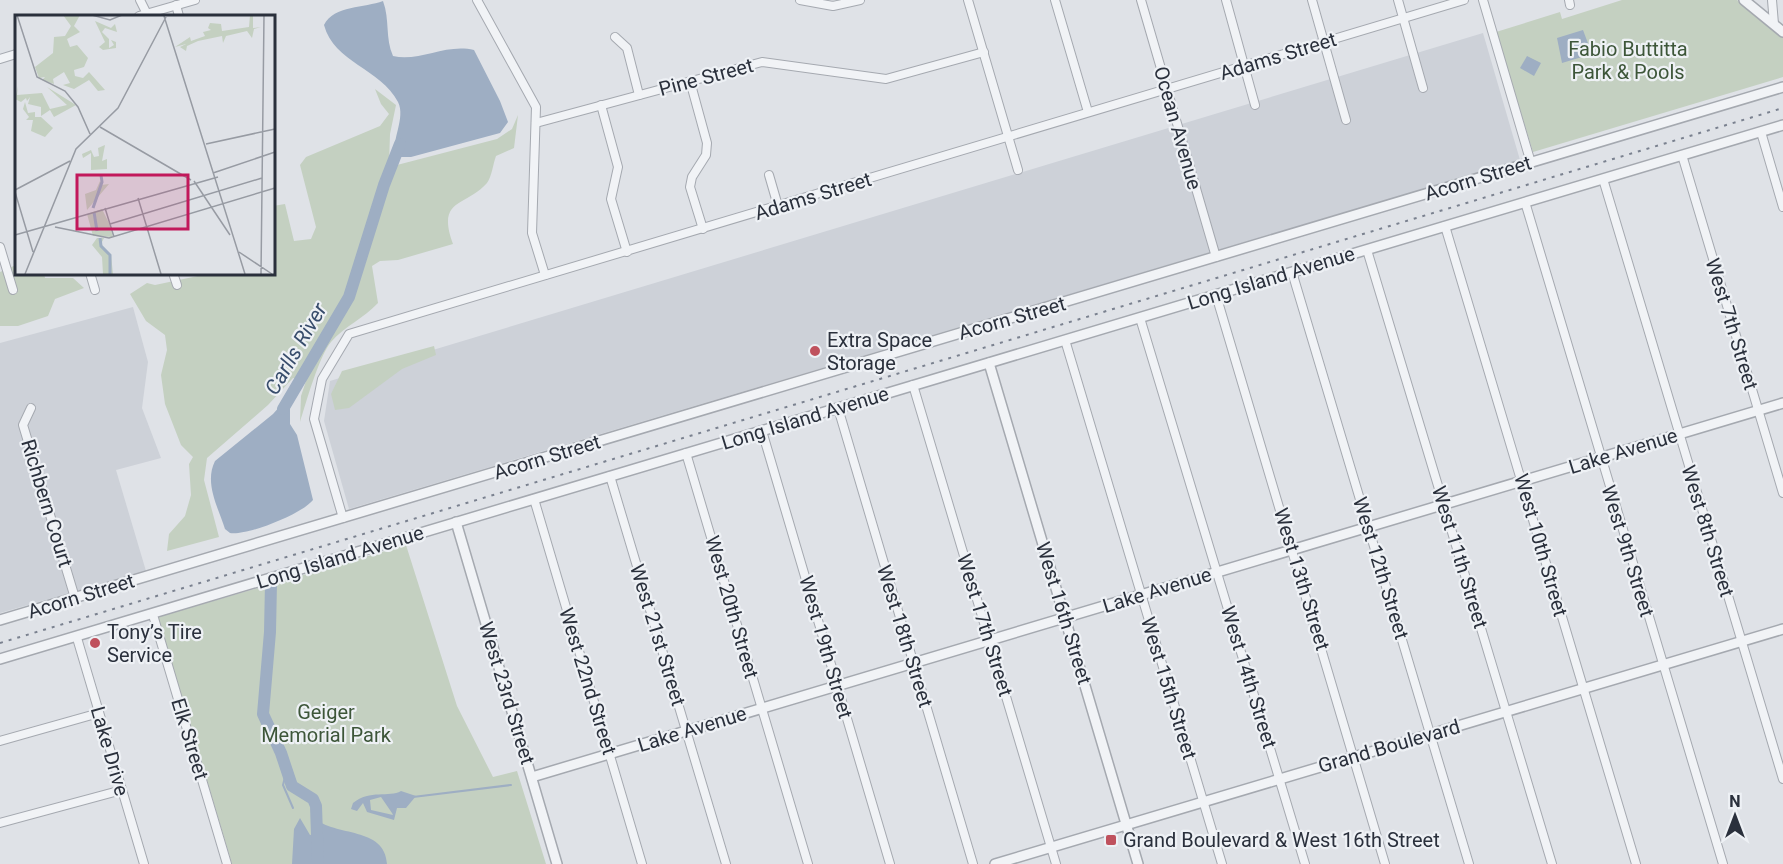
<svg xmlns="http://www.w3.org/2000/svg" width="1783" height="864" font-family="Roboto,sans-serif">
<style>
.built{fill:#cdd1d8}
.green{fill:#c4d0c1}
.water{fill:#9eaec3;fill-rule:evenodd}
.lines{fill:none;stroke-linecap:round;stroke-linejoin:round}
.stream{stroke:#9eaec3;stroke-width:2}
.river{stroke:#9eaec3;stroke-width:12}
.minor-casing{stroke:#a5a9b0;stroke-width:10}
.tertiary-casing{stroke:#a5a9b0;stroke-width:12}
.minor{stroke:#f1f3f6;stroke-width:8}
.tertiary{stroke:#f1f3f6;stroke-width:9}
.rail{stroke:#7a818f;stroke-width:2;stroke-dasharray:3 6;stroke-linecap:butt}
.poi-dot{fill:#bf515d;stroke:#eef1f5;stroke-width:2}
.labels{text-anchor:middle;stroke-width:4.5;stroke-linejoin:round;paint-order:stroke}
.park-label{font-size:20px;fill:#3d5639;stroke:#eef1f5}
.street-label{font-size:20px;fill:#2a303c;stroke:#eef1f5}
.poi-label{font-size:20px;fill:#2a303c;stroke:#eef1f5;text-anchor:start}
.water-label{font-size:21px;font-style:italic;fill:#384d6c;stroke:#eef1f5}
.inset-river{fill:none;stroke:#9eaec3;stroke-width:3}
.inset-road{fill:none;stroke:#979ba3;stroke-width:1.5}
.view{fill:#c2185b;fill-opacity:0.15;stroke:#c2185b;stroke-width:3}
.inset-edge{fill:none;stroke:#2a303c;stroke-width:3}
</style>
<rect width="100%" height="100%" fill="#dfe2e7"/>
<g class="built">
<path d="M1483,33L1520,160L349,509L324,421L330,381Z"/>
<path d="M133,307L148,362L142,408L161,458L116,470L146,571L0,613V343Z"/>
</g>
<g class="green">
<path d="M1622,0H1737L1783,37V77L1533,152L1496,32L1560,12L1562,19Z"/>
<path d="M375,89L396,105L390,134L389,164L397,165L497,139L512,129L518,115L514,148L496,156C493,164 492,176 487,183C466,207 436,198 453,244L398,260L380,261L372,266L378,303C364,318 345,326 331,342C319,356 306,403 300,422L301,396L306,381L293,378L268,405L207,458L204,480L219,537L167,551L169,534L185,516L191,495L189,464L193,457L181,445L165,404L161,375L167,350L165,335L146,321L130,294L147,283L155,285L212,273H273V206L285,204L294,241L311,239L316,227L300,165L306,157L380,126L389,114L381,104Z"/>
<path d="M16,265V273H44L45,278H73L84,288L55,299L48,316L18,326H0V272Z"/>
<path d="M434,346L436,355L402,369L349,408L335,410L331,394L342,371Z"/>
<path d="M406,545L457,706L493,777L517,771L546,864H232L158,617Z"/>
</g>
<g class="water">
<path d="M383,1C390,20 385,38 393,56C420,62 446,43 474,50L500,101L508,122L500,133L411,157H395C391,140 406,118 398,102C380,68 334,63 324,25C334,5 365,8 383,1Z"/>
<path d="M1583,30L1592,54L1562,63L1557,38Z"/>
<path d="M1527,56L1541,63L1534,76L1520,68Z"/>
<path d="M290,395V424L297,435L313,500C302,514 247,536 230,533L225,529C218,507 204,483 215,461L273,414Z"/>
<path d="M401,791L416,796L406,808H397L394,820L367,812L363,803L357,811L351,809L353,803C370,789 389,798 401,791ZM381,797L392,813L393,815L371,810L370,800Z"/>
<path d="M300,818L310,835L315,834L311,820L314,818C335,837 385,826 387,864H292L294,829Z"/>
</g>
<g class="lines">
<g class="stream">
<path d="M286,773L283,785L293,808"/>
<path d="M413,797L511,785"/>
</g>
<g class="river">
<path d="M283,409L349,297L384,185L400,144"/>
<path d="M271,583L270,632L263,714L281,753L292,786L313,799L316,806L318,864"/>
</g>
<g class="minor-casing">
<g id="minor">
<path d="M140,0L147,14"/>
<path d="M477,0L536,107L532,233L545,275"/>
<path d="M800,0L833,6L860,0"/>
<path d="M968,0L1018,170"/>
<path d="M1055,0L1088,112"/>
<path d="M1141,0L1216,257"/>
<path d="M1226,0L1255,105"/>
<path d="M1312,0L1346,120"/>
<path d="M1398,0L1423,88"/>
<path d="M1483,0L1531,163"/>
<path d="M1569,0L1570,5"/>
<path d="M1772,0L1774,24"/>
<path d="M176,5L179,16"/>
<path d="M139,16L195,0"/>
<path d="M615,37L627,48L639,95"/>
<path d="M0,59L16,54"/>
<path d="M690,81L707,143L706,155L692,177L690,187L703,229"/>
<path d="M601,105L618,167L611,199L627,252"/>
<path d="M536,123L762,62L886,79L984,52"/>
<path d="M1761,132L1783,207"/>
<path d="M1682,155L1783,493"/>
<path d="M769,175L778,206"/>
<path d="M1603,179L1783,779"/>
<path d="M1525,202L1723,864"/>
<path d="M1445,226L1636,864"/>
<path d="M0,247L13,290"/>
<path d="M1367,250L1552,864"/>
<path d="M1292,272L1469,864"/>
<path d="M90,273L95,290"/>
<path d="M173,273L177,285"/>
<path d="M1216,295L1385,864"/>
<path d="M1140,318L1305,864"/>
<path d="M1065,340L1222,864"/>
<path d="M913,385L1056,864"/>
<path d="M31,408L23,425L75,598"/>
<path d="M838,408L973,864"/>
<path d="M762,431L890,864"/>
<path d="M686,453L808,864"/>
<path d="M610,476L726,864"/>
<path d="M534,499L642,864"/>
<path d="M343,518L314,419L322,379L349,334L1464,0"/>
<path d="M153,615L227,864"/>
<path d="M77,638L144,864"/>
<path d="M0,741L99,713"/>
<path d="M0,823L122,790"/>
</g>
</g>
<g class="tertiary-casing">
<g id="tertiary">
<path d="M1744,0L1783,32"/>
<path d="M989,363L1138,864"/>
<path d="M456,522L557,864"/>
<path d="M0,620L1783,87"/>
<path d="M0,659L1783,125"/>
<path d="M532,777L1783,403"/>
<path d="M995,864L1783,629"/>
</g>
</g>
<use href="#minor" class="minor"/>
<use href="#tertiary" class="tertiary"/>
<path class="rail" d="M0,643L1783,108"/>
</g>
<g class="poi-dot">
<circle cx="815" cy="351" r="6"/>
<circle cx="95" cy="643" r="6"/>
<rect x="1105" y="834" width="12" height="12" rx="3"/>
</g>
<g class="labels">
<g class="park-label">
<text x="1628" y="56">Fabio Buttitta<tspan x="1628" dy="23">Park &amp; Pools</tspan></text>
<text x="326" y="719">Geiger<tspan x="326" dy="23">Memorial Park</tspan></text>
</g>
<g class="street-label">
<text transform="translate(1278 56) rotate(-17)" y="7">Adams Street</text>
<text transform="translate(706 77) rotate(-15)" y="7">Pine Street</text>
<text transform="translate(1178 128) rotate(74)" y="7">Ocean Avenue</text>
<text transform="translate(1478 178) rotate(-17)" y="7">Acorn Street</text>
<text transform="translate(813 196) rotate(-17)" y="7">Adams Street</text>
<text transform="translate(1271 278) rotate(-17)" y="7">Long Island Avenue</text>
<text transform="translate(1012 318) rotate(-16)" y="7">Acorn Street</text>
<text transform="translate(1732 324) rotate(73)" y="7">West 7th Street</text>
<text transform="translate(805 418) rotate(-17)" y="7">Long Island Avenue</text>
<text transform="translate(1623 451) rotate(-17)" y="7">Lake Avenue</text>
<text transform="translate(547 457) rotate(-17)" y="7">Acorn Street</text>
<text transform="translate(47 503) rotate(73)" y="7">Richbern Court</text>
<text transform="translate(1708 531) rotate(73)" y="7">West 8th Street</text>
<text transform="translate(1541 545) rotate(74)" y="7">West 10th Street</text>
<text transform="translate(1628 551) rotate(73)" y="7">West 9th Street</text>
<text transform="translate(340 557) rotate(-17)" y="7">Long Island Avenue</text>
<text transform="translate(1460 557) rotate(73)" y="7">West 11th Street</text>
<text transform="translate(1381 568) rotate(73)" y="7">West 12th Street</text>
<text transform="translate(1302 579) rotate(73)" y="7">West 13th Street</text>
<text transform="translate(1157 590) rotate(-17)" y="7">Lake Avenue</text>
<text transform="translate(81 596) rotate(-17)" y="7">Acorn Street</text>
<text transform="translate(732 607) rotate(74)" y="7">West 20th Street</text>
<text transform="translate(1064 613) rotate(73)" y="7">West 16th Street</text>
<text transform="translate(985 625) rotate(73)" y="7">West 17th Street</text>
<text transform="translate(658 635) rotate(73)" y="7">West 21st Street</text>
<text transform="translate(905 636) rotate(73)" y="7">West 18th Street</text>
<text transform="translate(826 647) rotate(74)" y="7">West 19th Street</text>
<text transform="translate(1249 677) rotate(73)" y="7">West 14th Street</text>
<text transform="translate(588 681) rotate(73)" y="7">West 22nd Street</text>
<text transform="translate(1169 688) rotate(73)" y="7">West 15th Street</text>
<text transform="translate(507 693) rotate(73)" y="7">West 23rd Street</text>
<text transform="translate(692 729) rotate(-17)" y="7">Lake Avenue</text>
<text transform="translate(190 739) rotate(73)" y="7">Elk Street</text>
<text transform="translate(1389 746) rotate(-16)" y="7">Grand Boulevard</text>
<text transform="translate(110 751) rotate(74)" y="7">Lake Drive</text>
</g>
<g class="poi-label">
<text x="827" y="347">Extra Space<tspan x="827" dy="23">Storage</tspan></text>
<text x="107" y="639">Tony’s Tire<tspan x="107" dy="23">Service</tspan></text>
<text x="1123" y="847">Grand Boulevard &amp; West 16th Street</text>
</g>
<g class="water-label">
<text transform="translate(296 349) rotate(-60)" y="7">Carlls River</text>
</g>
</g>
<g transform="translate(15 15)">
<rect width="260" height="260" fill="#dfe2e7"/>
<path d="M48,0H65L59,11L65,17L52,24L55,32L62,30L73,43L69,52L59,55L60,61L68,63L74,57L90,75L83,76L74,65L59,74L48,70L55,68L49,57L38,64L39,69L27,65L30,62L24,63L20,52L38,38L39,22L50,21L56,11ZM235,0H238V13L246,12L239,14L237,23L232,16L211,21L208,28L207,21L183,26L172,31L171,36L165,32L171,29L160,32L175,22L176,26L190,21L188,17L196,15L193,13L195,8L206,9L207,16L234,12ZM80,6L96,13L100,9L102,17L90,13L87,17L94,24V33L99,30L96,25L101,27V33L88,35L84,32L90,27ZM3,71L2,80L27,78L35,94L52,90L32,72L61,90L39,102L35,95L26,101V92L13,89L15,82L12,86L11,83L6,87L0,84ZM10,87L13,98L20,97V102H26L38,113L30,122L16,116L18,105H11L14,102L8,94ZM90,130L87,146L92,144V154L76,155V138L68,143L67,139L76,135L79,142L84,141L83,133ZM85,166L86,167V170L94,169L72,195L70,179L81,175ZM87,194L94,208L98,222L78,221L72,199ZM82,223H89L86,229L96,240L98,259H88L87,242L77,230Z" fill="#c4d0c1"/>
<path class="inset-river" d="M78,193L87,167L86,160M79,197L82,216M85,223L86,231L95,240V259"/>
<path class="inset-road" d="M2,0L22,62L50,76L63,92L75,119M77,0L95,5L107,0M149,1L230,259M85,112L176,165M191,129L260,114M198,158L260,137M179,166L215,220M0,175L55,146M0,177L18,237M123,183L146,259M90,193L99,222M95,209L247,163M40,212L94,223L260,173M0,220L203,162M224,237L257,259M10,259L61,134L103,93L151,2M246,259L249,0"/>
<path class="view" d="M62,160H173V214H62Z"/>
<rect width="260" height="260" class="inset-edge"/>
</g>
<g transform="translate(1735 816)" stroke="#eef1f5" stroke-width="4.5" paint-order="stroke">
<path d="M0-4.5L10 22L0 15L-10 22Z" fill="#2a303c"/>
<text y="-9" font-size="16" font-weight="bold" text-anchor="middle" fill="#2a303c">N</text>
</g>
</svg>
